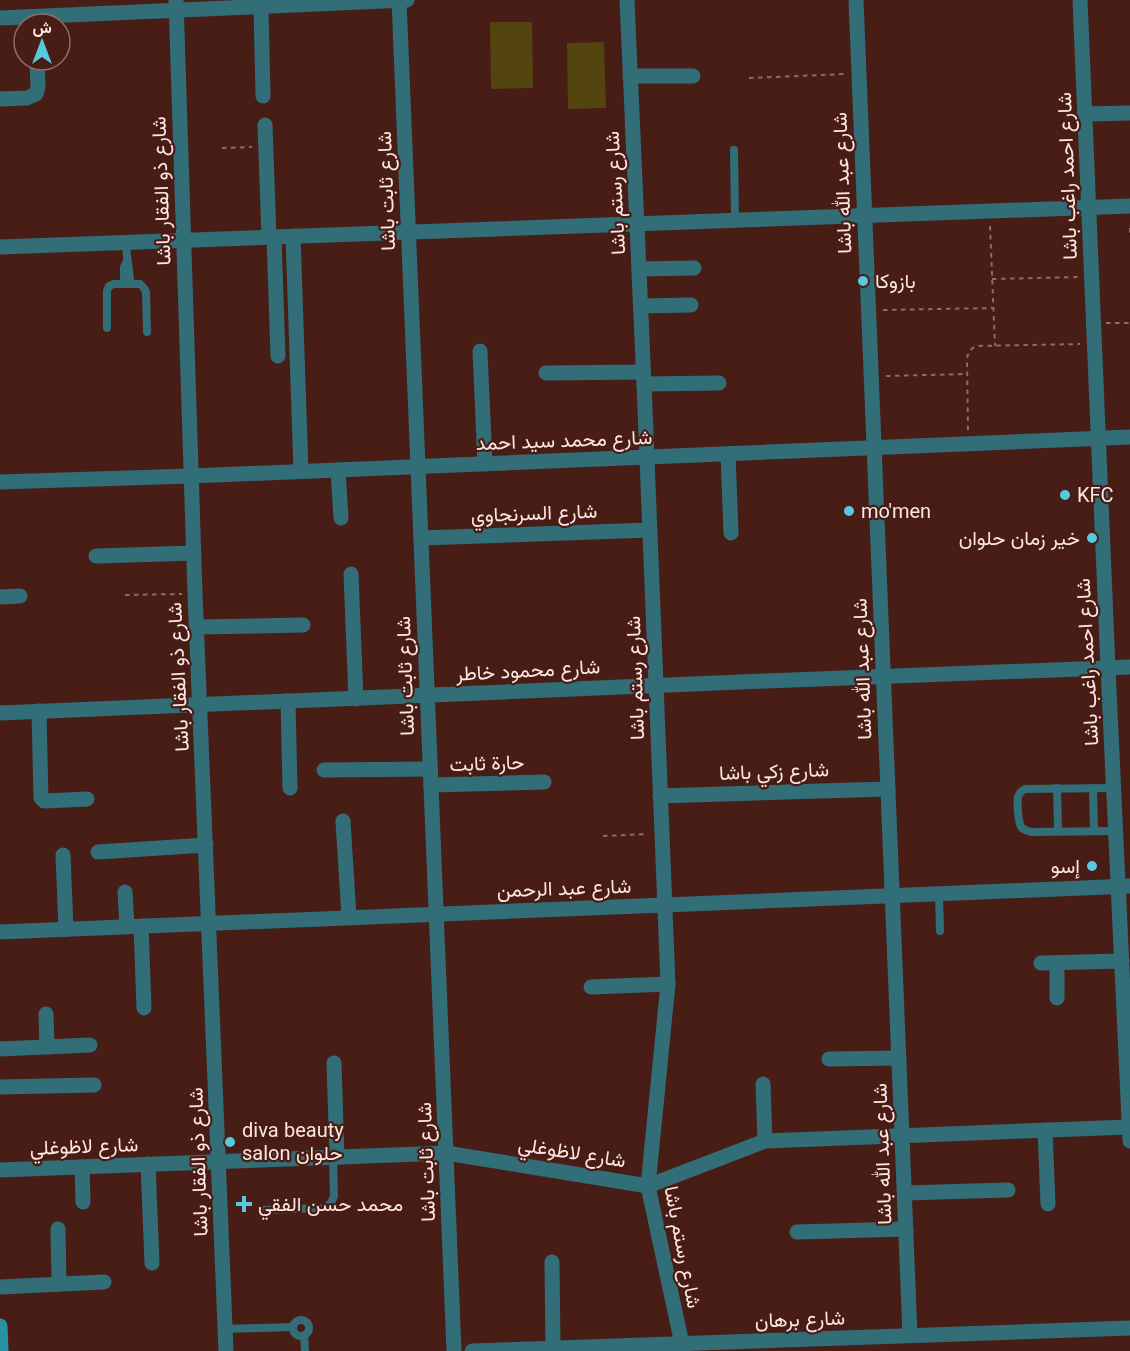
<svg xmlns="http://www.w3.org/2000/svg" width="1130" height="1351" font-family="Georgia,Vazirmatn,serif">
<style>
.green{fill:#544410}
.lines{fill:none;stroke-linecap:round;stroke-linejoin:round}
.path{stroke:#8f6c65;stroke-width:2;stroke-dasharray:4.5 4.5;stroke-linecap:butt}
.lane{stroke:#326e78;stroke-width:8}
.street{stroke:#326e78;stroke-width:15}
.secondary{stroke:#2692a3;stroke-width:15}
.poi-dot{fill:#55cade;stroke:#481d16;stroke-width:2}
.labels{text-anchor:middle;stroke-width:4.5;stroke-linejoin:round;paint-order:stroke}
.street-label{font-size:20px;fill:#fee6e1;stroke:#481d16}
.poi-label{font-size:20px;fill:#fee6e1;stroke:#481d16;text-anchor:start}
</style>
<rect width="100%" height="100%" fill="#481d16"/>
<g class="green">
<path d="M490,22H532L533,88L491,89Z"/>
<path d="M604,42L606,108L568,109L567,43Z"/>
</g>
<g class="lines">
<g class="path">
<path d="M749,78L845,74"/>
<path d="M222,148L252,147"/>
<path d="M990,226L995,346"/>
<path d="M1130,228V235"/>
<path d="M992,279L1079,277"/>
<path d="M883,310L994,308"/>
<path d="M1106,323H1130"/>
<path d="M886,376L967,374"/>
<path d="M968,430L967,361C967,354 969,350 976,346L1080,344"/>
<path d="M125,595L182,594"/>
<path d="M603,836L648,834"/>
</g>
<g class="lane">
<path d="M734,150L735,220"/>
<path d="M126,242C126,257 130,269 130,284"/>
<path d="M124,284V267L127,261"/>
<path d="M107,328V291L109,286L114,284H140L144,288L146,292L147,332"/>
<path d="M1057,788L1058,831"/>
<path d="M1093,788L1094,831"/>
<path d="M1114,788L1025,789C1021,792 1019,792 1018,797C1017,803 1018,824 1022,828C1026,831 1028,831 1032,832L1116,831"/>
<path d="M939,894L940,931"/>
<path d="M261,1210L324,1208C330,1205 332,1202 334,1196L333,1157"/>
<circle cx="301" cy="1328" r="8"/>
<path d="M225,1329L293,1327"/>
<path d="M304,1335L305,1351"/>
</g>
<g class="street">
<path d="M176,0L195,594L226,1351"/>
<path d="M399,0L454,1351"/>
<path d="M627,0L644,384L668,984L648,1186L682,1344V1351"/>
<path d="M856,0L910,1335"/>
<path d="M1080,0L1108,668L1130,1141"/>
<path d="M261,7L263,96"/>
<path d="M0,18L407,0"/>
<path d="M630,76H693"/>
<path d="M0,99L27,98L36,94L38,87L37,60"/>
<path d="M1086,114L1130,113"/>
<path d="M265,125L269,237"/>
<path d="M293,236L301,471"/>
<path d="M274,237L278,356"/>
<path d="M0,247L1130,206"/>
<path d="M639,269L694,268"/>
<path d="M641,306L691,305"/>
<path d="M480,351L485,464"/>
<path d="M546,373L643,372"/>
<path d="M644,384L719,383"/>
<path d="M728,454L731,533"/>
<path d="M338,470L341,518"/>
<path d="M0,482L191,476L1130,437"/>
<path d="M421,538L650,530"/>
<path d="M96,556L194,553"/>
<path d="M351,574L356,699"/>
<path d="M0,597L20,596"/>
<path d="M197,627L303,625"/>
<path d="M288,701L290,788"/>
<path d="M39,711L41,798L44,801L87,799"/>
<path d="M0,713L766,681L1130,667"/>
<path d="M324,770L430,769"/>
<path d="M431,785L544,782"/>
<path d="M660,796L888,789"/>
<path d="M343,821L349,917"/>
<path d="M98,852L206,845"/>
<path d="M63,855L66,929"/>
<path d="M125,892L127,926"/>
<path d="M141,926L144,1008"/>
<path d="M0,932L1130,886"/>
<path d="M1041,963L1122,961"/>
<path d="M1057,963V998"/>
<path d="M591,987L668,984"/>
<path d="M46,1014L47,1047"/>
<path d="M0,1049L90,1045"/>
<path d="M829,1059L899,1058"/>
<path d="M334,1063L337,1157"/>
<path d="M763,1084L765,1141"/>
<path d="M0,1087L94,1085"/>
<path d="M1045,1130L1048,1204"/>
<path d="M148,1164L152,1263"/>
<path d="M82,1167L83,1202"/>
<path d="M0,1170L446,1153L648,1186L765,1141L1129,1127"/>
<path d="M905,1193L1008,1190"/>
<path d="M58,1229L59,1284"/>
<path d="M797,1232L906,1229"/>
<path d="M552,1262L553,1348"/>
<path d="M0,1287L104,1282"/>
<path d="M472,1351L1130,1328"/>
</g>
<path class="secondary" d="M0,1326L1,1351"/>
</g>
<g class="poi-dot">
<circle cx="863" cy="281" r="6"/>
<circle cx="1065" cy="495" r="6"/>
<circle cx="849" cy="511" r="6"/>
<circle cx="1092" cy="538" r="6"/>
<circle cx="1092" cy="866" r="6"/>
<circle cx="230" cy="1142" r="6"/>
<path d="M241 1195h6v6h6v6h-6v6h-6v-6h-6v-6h6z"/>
</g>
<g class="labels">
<g class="street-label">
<text transform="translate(1067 176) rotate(-92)" y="7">شارع احمد راغب باشا</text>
<text transform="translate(842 183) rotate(-92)" y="7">شارع عبد الله باشا</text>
<text transform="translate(161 191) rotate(-92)" y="7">شارع ذو الفقار باشا</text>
<text transform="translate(386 191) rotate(-92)" y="7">شارع ثابت باشا</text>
<text transform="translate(615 193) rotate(-93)" y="7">شارع رستم باشا</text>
<text transform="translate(564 440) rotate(-2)" y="7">شارع محمد سيد احمد</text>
<text transform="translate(534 513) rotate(-2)" y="7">شارع السرنجاوي</text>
<text transform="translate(1087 662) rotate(-93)" y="7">شارع احمد راغب باشا</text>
<text transform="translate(862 669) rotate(-92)" y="7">شارع عبد الله باشا</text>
<text transform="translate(528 670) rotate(-3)" y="7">شارع محمود خاطر</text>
<text transform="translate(405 676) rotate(-92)" y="7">شارع ثابت باشا</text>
<text transform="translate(178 677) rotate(-93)" y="7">شارع ذو الفقار باشا</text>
<text transform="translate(635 678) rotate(-92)" y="7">شارع رستم باشا</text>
<text transform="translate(487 763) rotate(-2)" y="7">حارة ثابت</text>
<text transform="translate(774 771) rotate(-2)" y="7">شارع زكي باشا</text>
<text transform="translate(564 888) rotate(-2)" y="7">شارع عبد الرحمن</text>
<text transform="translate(84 1146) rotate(-2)" y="7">شارع لاظوغلي</text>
<text transform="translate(572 1152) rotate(9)" y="7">شارع لاظوغلي</text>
<text transform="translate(882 1154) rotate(-92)" y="7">شارع عبد الله باشا</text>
<text transform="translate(198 1162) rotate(-92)" y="7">شارع ذو الفقار باشا</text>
<text transform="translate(426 1162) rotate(-92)" y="7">شارع ثابت باشا</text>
<text transform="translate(683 1247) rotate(79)" y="7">شارع رستم باشا</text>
<text transform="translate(800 1319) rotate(-2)" y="7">شارع برهان</text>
</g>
<g class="poi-label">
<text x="875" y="288">بازوكا</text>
<text x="1077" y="502">KFC</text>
<text x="861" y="518">mo'men</text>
<text x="1080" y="545" text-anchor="end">خير زمان حلوان</text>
<text x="1080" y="873" text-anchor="end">إسو</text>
<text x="242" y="1137">diva beauty<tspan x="242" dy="23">salon حلوان</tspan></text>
<text x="258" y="1211">محمد حسن الفقي</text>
</g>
</g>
<g transform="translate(42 42)"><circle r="28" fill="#481d16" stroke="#916d67" stroke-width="1.5"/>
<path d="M0-4.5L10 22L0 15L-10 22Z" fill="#55cade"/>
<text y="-9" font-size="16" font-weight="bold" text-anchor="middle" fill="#fee6e1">ش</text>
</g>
</svg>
